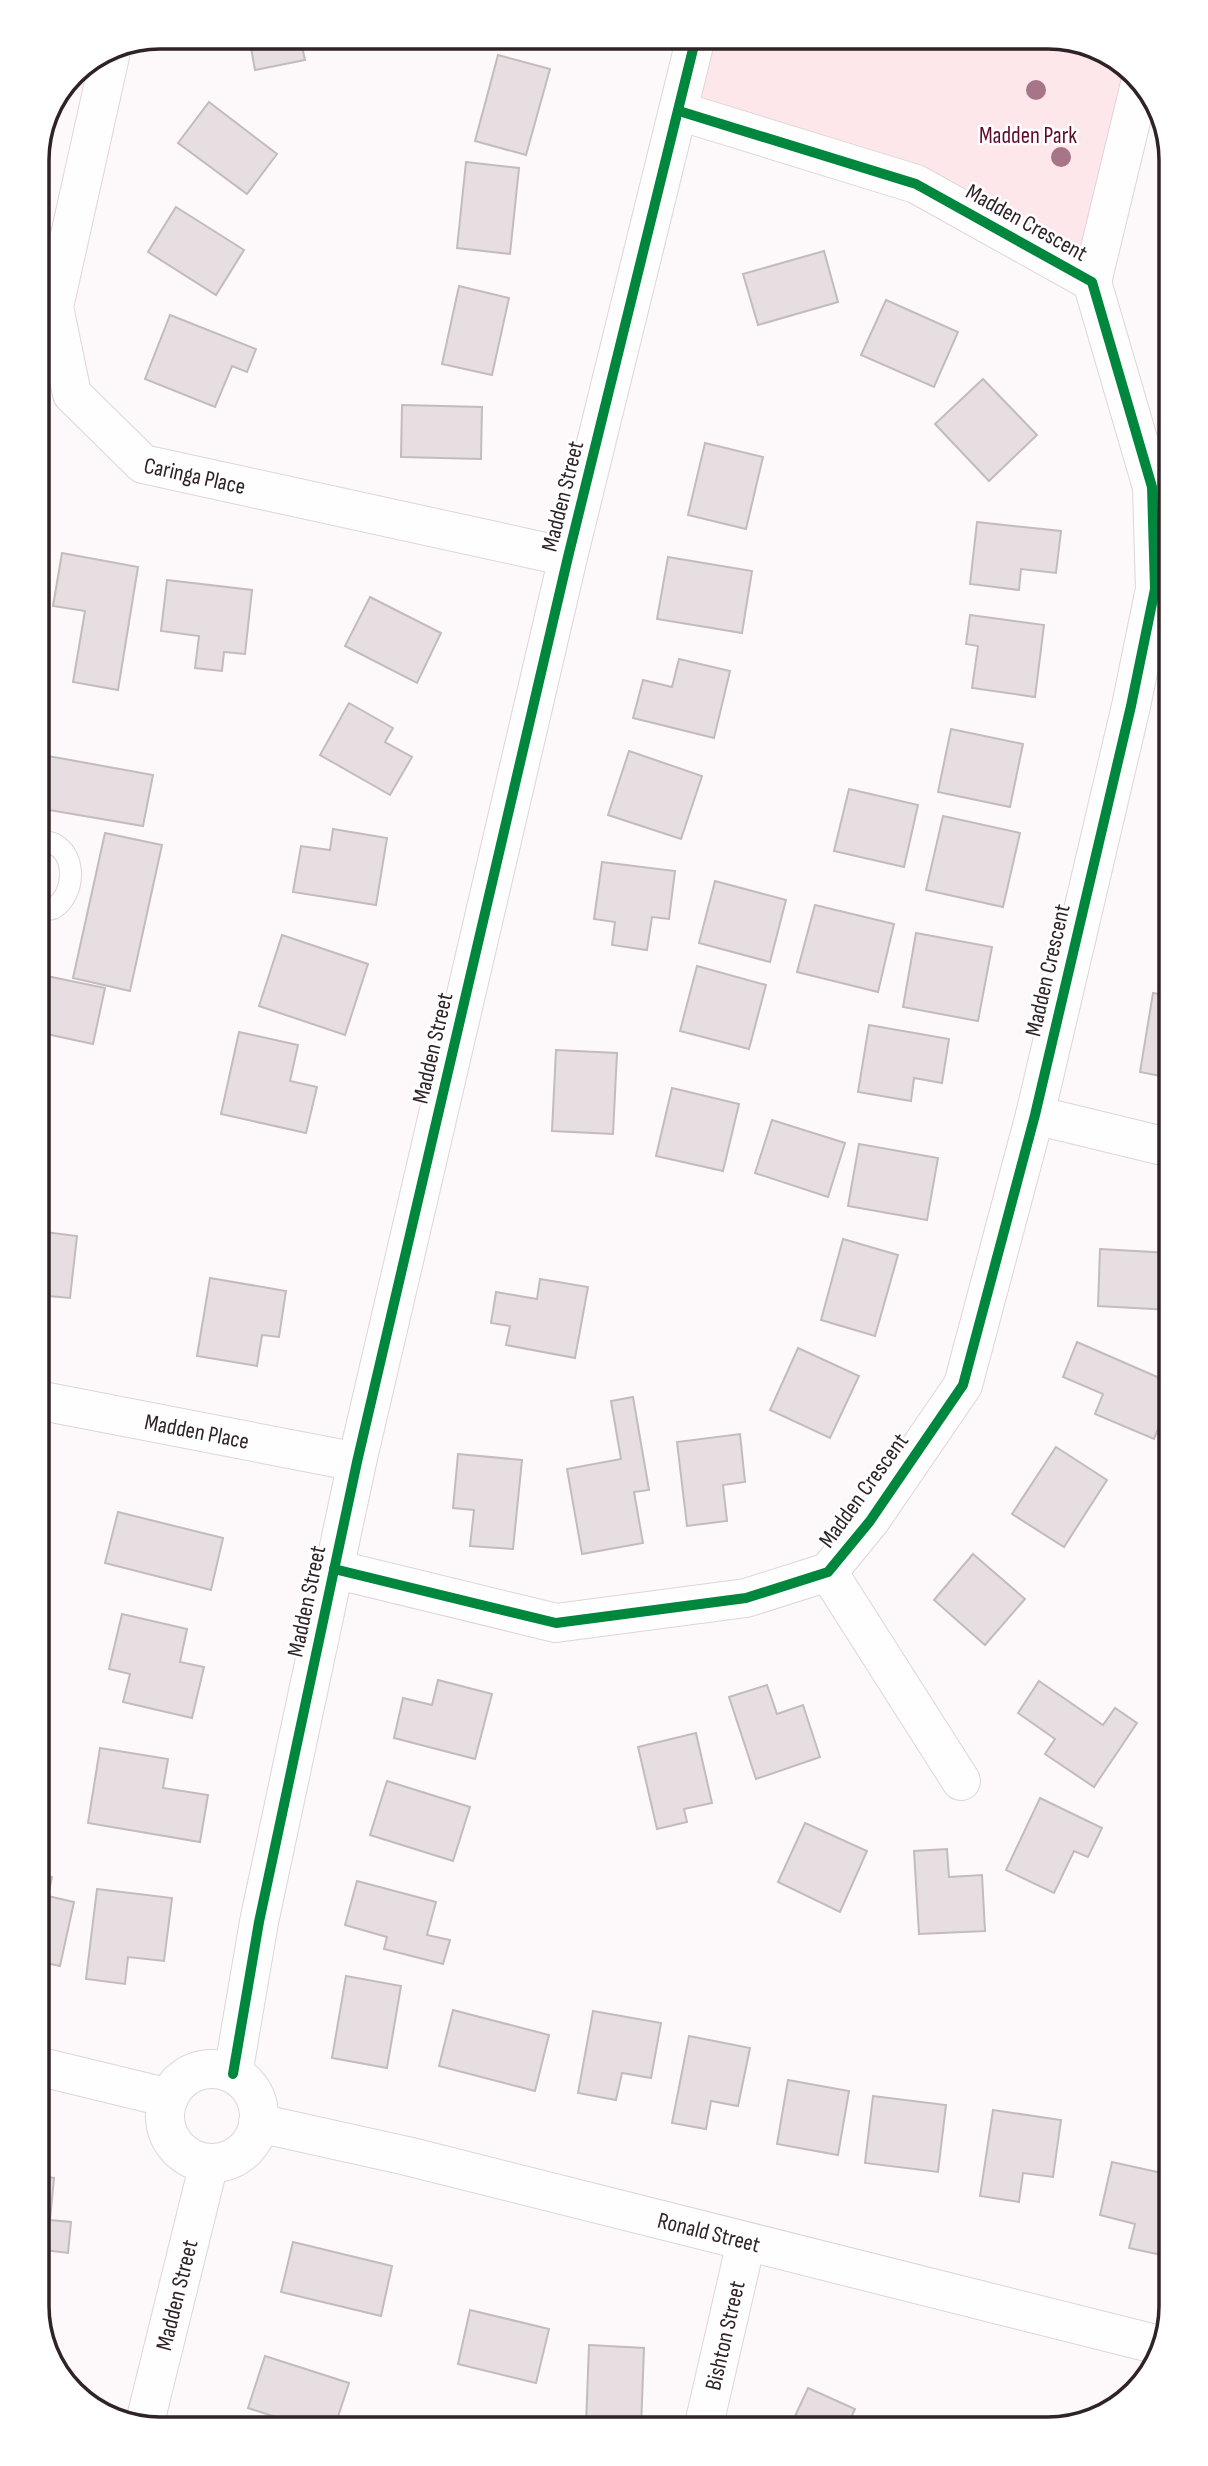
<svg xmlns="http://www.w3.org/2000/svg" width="1208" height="2466" font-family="'Sofia Sans Condensed',sans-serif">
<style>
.green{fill:#fee7eb}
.building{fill:#e6dee0;stroke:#c3bbbc;stroke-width:2}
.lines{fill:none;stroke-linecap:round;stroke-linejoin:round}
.service-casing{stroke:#ded5d7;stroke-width:23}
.minor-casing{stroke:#ded5d7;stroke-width:40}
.service{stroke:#fffefe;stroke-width:21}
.minor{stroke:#fffefe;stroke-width:38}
.cycleway-casing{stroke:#fff;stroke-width:15}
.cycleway{stroke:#00873e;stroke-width:10}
.tree{fill:#a77588}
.labels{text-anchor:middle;stroke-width:5;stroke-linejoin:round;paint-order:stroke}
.park-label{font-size:23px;fill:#60092b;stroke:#fff}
.street-label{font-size:23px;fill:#302326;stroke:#fff}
.rim{fill:none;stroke:#302326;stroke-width:3.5}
</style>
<rect width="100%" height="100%" fill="#fdf9fa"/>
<path class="green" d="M696,37H1056L1123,62L1140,84L1092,282L916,184L679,111Z"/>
<g class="building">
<path d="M249,37H300L305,60L255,70Z"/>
<path d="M498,55L550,69L526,155L475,141Z"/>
<path d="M209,102L277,154L247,194L178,143Z"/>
<path d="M466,162L519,168L510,254L457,248Z"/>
<path d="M176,207L244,250L216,295L148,252Z"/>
<path d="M824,251L838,302L758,325L743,274Z"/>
<path d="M459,286L509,298L492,375L442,364Z"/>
<path d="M886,300L958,332L934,387L861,355Z"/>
<path d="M170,315L256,349L247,372L232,366L215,407L145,379Z"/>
<path d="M983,379L1037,435L989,481L935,424Z"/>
<path d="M402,405L482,407L481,459L401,457Z"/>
<path d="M705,443L763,457L746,529L688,515Z"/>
<path d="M977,522L1061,531L1056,573L1021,569L1019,590L970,584Z"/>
<path d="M62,553L138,567L118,690L73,682L85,611L53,606Z"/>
<path d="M668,557L752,571L742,633L657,619Z"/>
<path d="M167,580L252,590L245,654L224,652L222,671L195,668L199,636L161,631Z"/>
<path d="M370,597L441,633L417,683L345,646Z"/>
<path d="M970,615L1044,625L1035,697L972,688L978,646L966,644Z"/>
<path d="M679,659L730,671L714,738L633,718L643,680L672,687Z"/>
<path d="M349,703L393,728L385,742L412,757L390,795L320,755Z"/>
<path d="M951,729L1023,744L1010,807L938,792Z"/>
<path d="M629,751L702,776L681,839L608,815Z"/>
<path d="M37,754L153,775L143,826L37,808Z"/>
<path d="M849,789L918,805L904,867L834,851Z"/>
<path d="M943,816L1020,833L1003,907L926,890Z"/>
<path d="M333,829L387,838L376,905L293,892L301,846L330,850Z"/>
<path d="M105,833L162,845L130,991L73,978Z"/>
<path d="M602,862L675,871L669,919L652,917L647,950L612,945L615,922L594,919Z"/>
<path d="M715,881L786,900L770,962L699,943Z"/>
<path d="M815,905L894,924L878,992L797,972Z"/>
<path d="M916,933L992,947L978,1021L903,1007Z"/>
<path d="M282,935L368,964L345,1035L259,1006Z"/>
<path d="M697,966L766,985L749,1049L680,1031Z"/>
<path d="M37,974L105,988L93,1044L37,1032Z"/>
<path d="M1153,993L1171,996V1078L1140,1072Z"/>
<path d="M869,1025L949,1039L942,1083L914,1078L911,1101L858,1092Z"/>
<path d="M239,1032L298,1045L290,1081L317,1087L306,1133L221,1114Z"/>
<path d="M556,1050L617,1053L613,1134L552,1131Z"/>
<path d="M672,1088L739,1104L723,1171L656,1156Z"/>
<path d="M772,1120L845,1143L828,1197L755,1173Z"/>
<path d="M859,1144L938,1158L927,1220L848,1206Z"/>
<path d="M37,1231L77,1236L70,1298L37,1295Z"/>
<path d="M843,1239L898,1255L875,1336L821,1320Z"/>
<path d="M1100,1249L1171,1253V1310L1098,1306Z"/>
<path d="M210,1278L286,1291L279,1337L262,1335L257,1366L197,1356Z"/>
<path d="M540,1279L588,1287L575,1358L506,1345L510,1326L491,1323L496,1292L537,1299Z"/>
<path d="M1077,1342L1171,1383V1398L1154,1439L1095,1414L1103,1394L1063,1377Z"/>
<path d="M798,1348L859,1376L830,1438L770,1410Z"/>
<path d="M633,1397L649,1490L634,1492L643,1543L582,1554L567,1469L621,1459L611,1401Z"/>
<path d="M740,1434L745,1482L723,1485L727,1521L687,1526L677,1442Z"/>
<path d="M1056,1447L1107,1480L1064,1547L1012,1514Z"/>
<path d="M458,1454L522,1460L513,1549L470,1546L474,1510L453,1508Z"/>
<path d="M118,1512L223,1538L211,1590L105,1563Z"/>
<path d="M973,1554L1025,1599L985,1645L934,1600Z"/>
<path d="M122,1614L187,1629L180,1662L204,1667L192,1718L123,1702L130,1674L109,1669Z"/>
<path d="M438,1680L492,1694L475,1759L394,1738L403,1698L432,1705Z"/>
<path d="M1039,1681L1103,1725L1115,1708L1137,1723L1094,1787L1045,1754L1055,1739L1018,1713Z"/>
<path d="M767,1685L777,1714L803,1705L820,1757L756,1779L729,1697Z"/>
<path d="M696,1733L712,1803L684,1809L687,1822L657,1829L638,1747Z"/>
<path d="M100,1748L168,1759L163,1788L208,1795L200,1842L88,1823Z"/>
<path d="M387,1781L470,1807L453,1861L370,1835Z"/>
<path d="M1040,1798L1102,1828L1088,1857L1074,1851L1054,1893L1006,1870Z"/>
<path d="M805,1823L867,1851L840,1912L778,1882Z"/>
<path d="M947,1849L949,1877L982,1875L985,1931L919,1934L914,1851Z"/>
<path d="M37,1873L52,1877L48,1896L74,1902L60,1966L37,1961Z"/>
<path d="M357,1881L436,1902L427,1935L450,1940L443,1964L384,1949L387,1937L345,1925Z"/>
<path d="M97,1889L172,1898L164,1961L128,1957L125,1984L86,1979Z"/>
<path d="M346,1976L401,1986L387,2068L332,2058Z"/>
<path d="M453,2010L549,2035L535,2091L439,2066Z"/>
<path d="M593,2011L661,2023L651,2078L622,2073L616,2100L578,2093Z"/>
<path d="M689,2036L750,2048L738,2106L711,2101L706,2129L672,2123Z"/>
<path d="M788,2080L849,2091L838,2155L777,2144Z"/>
<path d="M1171,2087V2144H1165Z"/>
<path d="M873,2096L946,2105L938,2172L865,2163Z"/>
<path d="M993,2110L1061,2120L1053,2177L1023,2173L1019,2202L980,2196Z"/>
<path d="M1112,2162L1171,2175V2257L1129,2248L1135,2224L1100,2215Z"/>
<path d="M37,2176L54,2178L50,2220L71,2222L68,2253L37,2249Z"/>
<path d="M293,2242L392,2266L381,2316L281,2292Z"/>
<path d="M37,2278L49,2280L42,2334L37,2306Z"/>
<path d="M470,2310L549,2329L536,2383L458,2364Z"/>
<path d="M589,2345L644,2348L641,2428L586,2425Z"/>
<path d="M265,2356L349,2383L334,2429H313L248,2408Z"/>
<path d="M808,2388L855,2409L846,2429H789Z"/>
</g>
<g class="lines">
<g class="service-casing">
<path id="service" d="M37,911C42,910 49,910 54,908C75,894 77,856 54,844C49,842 42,841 37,840"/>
</g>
<g class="minor-casing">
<g id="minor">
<path id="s1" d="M112,47L54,307L72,394L143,464L568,557"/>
<path d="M1092,282L1140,84"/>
<path d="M1035,1115L1171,1148"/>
<path id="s2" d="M37,1400L357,1462"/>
<path d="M334,1569L556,1623L746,1598L828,1572L870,1521L963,1385L1035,1115L1131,706L1155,589L1152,487L1092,282L916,184L679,111"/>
<path d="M828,1572L961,1781"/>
<path d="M37,2066L169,2098"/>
<circle cx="212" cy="2116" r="47"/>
<path d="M233,2074L259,1922L357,1462L568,557L696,37"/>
<path id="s3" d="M258,2123L407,2156L1159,2345"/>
<path id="s4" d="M144,2426L209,2163"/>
<path id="s5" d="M703,2429L746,2242"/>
</g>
</g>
<use href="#service" class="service"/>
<use href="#minor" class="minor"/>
<g class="cycleway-casing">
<g id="cycleway">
<path d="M334,1569L556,1623L746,1598L828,1572L870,1521L963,1385L1035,1115L1131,706L1155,589L1152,487L1092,282L916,184L679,111"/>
<path d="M233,2074L259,1922L357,1462L568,557L696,37"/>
</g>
</g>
<use href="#cycleway" class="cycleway"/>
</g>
<g class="tree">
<circle cx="1036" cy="90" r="10"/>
<circle cx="1061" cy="157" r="10"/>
</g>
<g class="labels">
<g class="park-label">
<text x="1028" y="143">Madden Park</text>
</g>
<g class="street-label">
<text transform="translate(1027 222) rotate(29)" y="8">Madden Crescent</text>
<text dy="8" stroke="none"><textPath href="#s1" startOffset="508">Caringa Place</textPath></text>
<text transform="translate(562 496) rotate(-76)" y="8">Madden Street</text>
<text transform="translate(1047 970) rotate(-77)" y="8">Madden Crescent</text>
<text transform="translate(432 1048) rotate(-77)" y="8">Madden Street</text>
<text dy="8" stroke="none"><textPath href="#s2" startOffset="163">Madden Place</textPath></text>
<text transform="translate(863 1490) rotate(-54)" y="8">Madden Crescent</text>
<text transform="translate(306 1601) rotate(-78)" y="8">Madden Street</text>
<text dy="8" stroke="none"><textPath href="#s3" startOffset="464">Ronald Street</textPath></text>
<text dy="8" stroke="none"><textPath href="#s4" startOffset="135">Madden Street</textPath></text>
<text dy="8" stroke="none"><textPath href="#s5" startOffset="96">Bishton Street</textPath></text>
</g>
</g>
<path d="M0 0H1208V2466H0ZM160 49H1048A111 111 0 0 1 1159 160V2306A111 111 0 0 1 1048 2417H160A111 111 0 0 1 49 2306V160A111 111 0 0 1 160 49Z" fill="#fff" fill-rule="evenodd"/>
<path class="rim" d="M160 49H1048A111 111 0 0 1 1159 160V2306A111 111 0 0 1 1048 2417H160A111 111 0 0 1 49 2306V160A111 111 0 0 1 160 49Z"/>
</svg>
